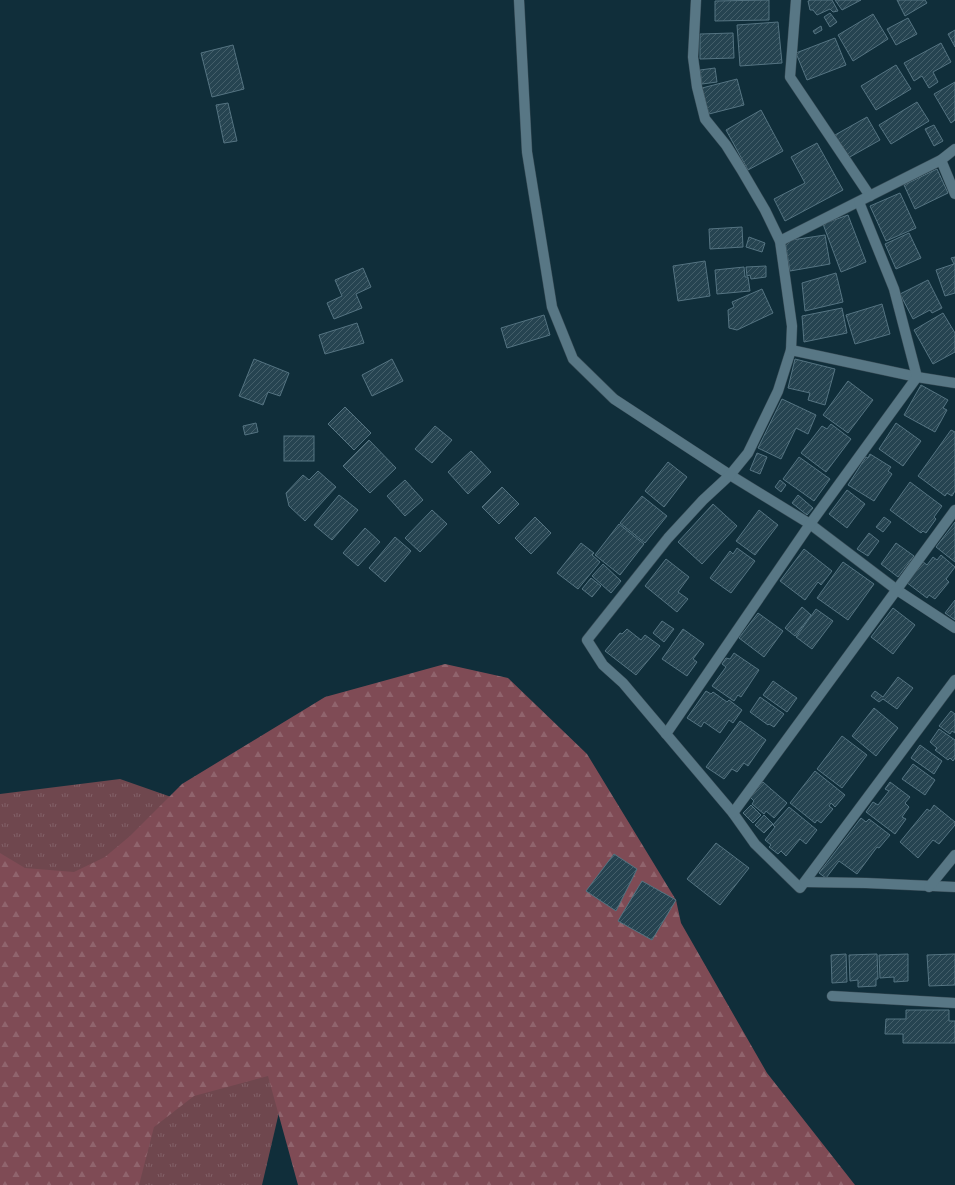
<svg xmlns="http://www.w3.org/2000/svg" width="955" height="1185" font-family="'Sofia Sans Condensed',sans-serif">
<style>
.grass{fill:url(#grass-tufts)}
.forest{fill:url(#forest-firs)}
.building{fill:url(#building-hatch);stroke:#557482}
.lines{fill:none;stroke-linecap:round;stroke-linejoin:round}
.street-casing{stroke:#364a54;stroke-width:11}
.street{stroke:#587785;stroke-width:10}
</style>
<defs>
<pattern id="grass-tufts" width="24" height="20" patternUnits="userSpaceOnUse"><rect width="24" height="20" fill="#6f474e"/><path d="M3 7l-1-3M5 7V3M7 7l1-3M15 17l-1-3M17 17v-4M19 17l1-3" fill="none" stroke="#826168"/></pattern>
<pattern id="forest-firs" width="22" height="20" patternUnits="userSpaceOnUse"><rect width="22" height="20" fill="#7f4b55"/><path d="M5 1l3.5 6h-7zM16 11l3.5 6h-7z" fill="#90646d"/></pattern>
<pattern id="building-hatch" width="6" height="6" patternUnits="userSpaceOnUse"><rect width="6" height="6" fill="#264451"/><path d="M-1 1l2-2M0 6l6-6M5 7l2-2" fill="none" stroke="#445f6a"/></pattern>
</defs>
<rect width="100%" height="100%" fill="#102e3a"/>
<path class="grass" d="M120,779L291,839L314,963L262,1185H0V794Z"/>
<path class="forest" d="M445,664L508,678L587,754L676,900L681,923L767,1073L855,1185H298L268,1076L194,1096L154,1127L139,1185H0V853L25,868L74,872L105,857L130,836L182,784L325,697Z"/>
<g class="building">
<path d="M769,0V20L715,21V1Z"/>
<path d="M811,0H832L838,11L833,12L830,9L817,15L813,10H810L808,1Z"/>
<path d="M835,0H861L842,10Z"/>
<path d="M897,0H925L927,3L905,16Z"/>
<path d="M830,13L837,22L830,27L824,17Z"/>
<path d="M873,14L888,39L853,61L838,35Z"/>
<path d="M908,18L917,34L896,45L887,29Z"/>
<path d="M778,22L782,63L740,66L737,25Z"/>
<path d="M821,26L822,30L815,34L813,31Z"/>
<path d="M955,30V47L948,34Z"/>
<path d="M733,33L734,58L700,59V34Z"/>
<path d="M835,38L846,65L807,80L796,53Z"/>
<path d="M941,43L951,62L933,72L938,82L929,88L922,76L914,81L904,63Z"/>
<path d="M233,45L244,89L212,97L201,53Z"/>
<path d="M896,65L911,89L876,110L861,86Z"/>
<path d="M715,68L717,82L702,84L700,70Z"/>
<path d="M737,79L744,105L709,114L702,88Z"/>
<path d="M955,82V120L951,123L934,94Z"/>
<path d="M917,102L929,121L891,144L879,125Z"/>
<path d="M228,103L237,141L224,143L216,105Z"/>
<path d="M761,110L783,151L748,170L726,130Z"/>
<path d="M867,117L880,140L848,158L835,135Z"/>
<path d="M934,125L943,141L934,146L925,129Z"/>
<path d="M817,143L843,190L785,221L774,199L805,183L791,157Z"/>
<path d="M937,169L948,193L915,209L904,185Z"/>
<path d="M900,193L916,228L886,241L870,206Z"/>
<path d="M848,215L866,262L841,272L823,224Z"/>
<path d="M742,227L743,247L710,249L709,229Z"/>
<path d="M909,233L921,258L896,269L885,244Z"/>
<path d="M825,235L830,264L790,271L785,241Z"/>
<path d="M749,237L765,243L762,252L746,247Z"/>
<path d="M955,257V293L945,296L936,270L954,264L951,258Z"/>
<path d="M705,261L710,296L678,301L673,266Z"/>
<path d="M766,266V277L751,279L750,275L747,276L746,267Z"/>
<path d="M744,267L745,277H748L750,291L717,294L715,270Z"/>
<path d="M363,268L371,287L356,294L362,308L334,319L327,303L342,296L335,280Z"/>
<path d="M836,273L843,302L805,311L802,283Z"/>
<path d="M928,280L942,308L932,313L930,310L913,319L900,294Z"/>
<path d="M762,289L773,313L737,330L729,328L728,310L734,307L732,302Z"/>
<path d="M882,304L890,334L855,344L846,315Z"/>
<path d="M842,308L847,333L804,342L802,316Z"/>
<path d="M943,313L955,333V352L933,364L914,330Z"/>
<path d="M544,315L550,335L507,348L501,328Z"/>
<path d="M357,323L364,343L325,354L319,335Z"/>
<path d="M254,359L289,373L280,396L268,392L263,405L239,396Z"/>
<path d="M392,359L403,381L372,396L362,375Z"/>
<path d="M795,359L835,369L825,405L808,400L810,393L788,388Z"/>
<path d="M848,381L873,400L848,433L823,415Z"/>
<path d="M921,385L948,400L943,408L947,410L935,432L904,415Z"/>
<path d="M782,399L816,415L808,434L796,428L781,459L758,448Z"/>
<path d="M345,407L371,433L354,450L328,424Z"/>
<path d="M256,423L258,432L245,435L243,426Z"/>
<path d="M896,423L921,441L903,466L879,449Z"/>
<path d="M831,424L851,439L826,472L801,453L822,426L827,429Z"/>
<path d="M435,426L452,440L432,463L415,449Z"/>
<path d="M951,430L955,432V491L952,496L947,493L945,496L918,476Z"/>
<rect x="284" y="436" width="30" height="25"/>
<path d="M369,440L396,468L370,493L343,466Z"/>
<path d="M471,451L491,472L468,494L448,472Z"/>
<path d="M757,453L767,457L760,474L750,470Z"/>
<path d="M870,454L891,467L888,471L892,474L874,501L848,485L866,457L868,458Z"/>
<path d="M799,457L830,479L814,501L783,479Z"/>
<path d="M668,462L687,477L664,507L645,491Z"/>
<path d="M318,471L336,487L305,521L289,506L286,493L303,475L309,480Z"/>
<path d="M405,480L423,500L405,516L387,496Z"/>
<path d="M780,480L786,485L781,492L775,487Z"/>
<path d="M910,482L942,506L934,517L936,519L926,533L923,531L921,533L890,510Z"/>
<path d="M502,487L519,504L499,524L482,507Z"/>
<path d="M847,490L865,504L847,528L829,514Z"/>
<path d="M339,495L358,510L332,540L314,525Z"/>
<path d="M798,495L813,508L807,515L792,503Z"/>
<path d="M642,496L667,516L645,543L620,523Z"/>
<path d="M713,504L737,526L702,564L678,542Z"/>
<path d="M432,510L447,524L420,552L405,538Z"/>
<path d="M759,510L778,525L755,555L736,541Z"/>
<path d="M535,517L551,533L531,554L515,538Z"/>
<path d="M884,517L891,522L883,532L876,527Z"/>
<path d="M955,522V562L936,547Z"/>
<path d="M619,524L644,544L620,575L595,555Z"/>
<path d="M365,528L380,542L358,566L343,553Z"/>
<path d="M869,533L879,541L868,556L857,549Z"/>
<path d="M395,537L411,551L385,582L369,568Z"/>
<path d="M581,543L594,553L592,555L600,562L578,589L557,573Z"/>
<path d="M896,543L914,556L898,577L881,564Z"/>
<path d="M737,548L755,561L731,593L710,578L730,551L733,554Z"/>
<path d="M804,549L832,571L821,585L818,582L805,600L780,581Z"/>
<path d="M941,555L955,567L946,579L949,582L935,599L929,595L927,598L906,582L922,561L927,565L933,557L937,560Z"/>
<path d="M666,559L689,577L678,592L688,599L677,612L645,586Z"/>
<path d="M843,562L874,584L848,620L817,598Z"/>
<path d="M603,564L621,581L611,593L592,576Z"/>
<path d="M591,578L601,586L592,597L582,589Z"/>
<path d="M955,600V620L945,613Z"/>
<path d="M802,607L811,615L795,636L785,628Z"/>
<path d="M893,608L915,625L893,654L871,637Z"/>
<path d="M816,609L833,621L812,649L796,637Z"/>
<path d="M758,613L783,631L764,657L739,638Z"/>
<path d="M662,621L674,629L664,642L653,633Z"/>
<path d="M627,629L641,640L645,635L660,646L636,675L605,651L620,633L622,634Z"/>
<path d="M683,629L704,644L693,659L697,662L687,676L662,659Z"/>
<path d="M734,653L759,670L741,697L738,695L734,701L712,686L726,667L722,664L726,658L730,659Z"/>
<path d="M898,677L913,688L897,709L883,699L879,702L871,696L875,691L883,697Z"/>
<path d="M773,681L797,698L787,712L763,695Z"/>
<path d="M706,691L711,694L713,692L727,702L729,700L742,710L733,723L729,720L720,733L704,722L701,727L687,718Z"/>
<path d="M760,697L784,714L774,727L769,724L768,725L750,712Z"/>
<path d="M874,708L898,728L876,756L852,736Z"/>
<path d="M951,711L955,714V733L952,731L950,734L939,726Z"/>
<path d="M740,721L766,740L748,766L744,763L737,772L732,769L724,779L706,767Z"/>
<path d="M939,729L955,740V758L953,761L950,758L948,760L935,750L937,748L930,742Z"/>
<path d="M842,736L867,755L842,788L817,769Z"/>
<path d="M920,745L942,761L934,774L911,758Z"/>
<path d="M913,764L935,780L925,795L902,779Z"/>
<path d="M815,771L845,795L835,807L831,803L829,806L833,809L821,823L817,820L815,823L790,803Z"/>
<path d="M763,782L787,803L774,818L766,811L764,814L752,804L754,801L750,797Z"/>
<path d="M890,782L910,797L905,803L909,807L902,817L906,819L895,834L866,812L873,802L878,805L889,791L885,789Z"/>
<path d="M751,805L761,815L753,823L743,813Z"/>
<path d="M934,805L955,822V825L939,844L933,840L918,858L900,842L927,809L930,811Z"/>
<path d="M789,807L817,830L806,844L800,839L786,856L781,851L778,854L769,847L771,845L765,840L775,827L773,825Z"/>
<path d="M764,815L773,824L764,833L755,825Z"/>
<path d="M861,818L866,822L869,819L890,835L879,848L877,847L857,874L839,861L826,878L819,873Z"/>
<path d="M716,843L749,868L720,905L687,879Z"/>
<path d="M614,854L637,869L616,911L586,891Z"/>
<path d="M642,881L676,900L652,940L618,921Z"/>
<path d="M846,954L847,982L832,983L831,955Z"/>
<path d="M877,954L878,979H876V986L858,987V980L850,981L849,955Z"/>
<path d="M908,954V981L894,982V977L880,978L879,955Z"/>
<path d="M955,954V985L929,986L927,955Z"/>
<path d="M906,1010H949V1021H955V1043H903V1034H885L886,1019H906Z"/>
</g>
<g class="lines">
<g class="street-casing">
<g id="street">
<path d="M519,0L527,152L552,307L573,359L614,399L730,475L810,524L897,590L955,628"/>
<path d="M696,0L693,57L697,87L705,119L726,145L741,169L765,210L780,241L792,326L791,350L778,391L748,453L730,475L703,500L668,538L587,640L603,665L623,683L733,813L755,844L800,888L955,680"/>
<path d="M796,0L790,77L870,196"/>
<path d="M941,160L955,194"/>
<path d="M780,241L941,160L955,149"/>
<path d="M791,350L917,377L955,383"/>
<path d="M666,734L810,524L917,377L894,289L859,202"/>
<path d="M733,813L955,510"/>
<path d="M805,882L866,883L955,887"/>
<path d="M929,887L955,855"/>
<path d="M832,996L955,1003"/>
</g>
</g>
<use href="#street" class="street"/>
</g>
</svg>
